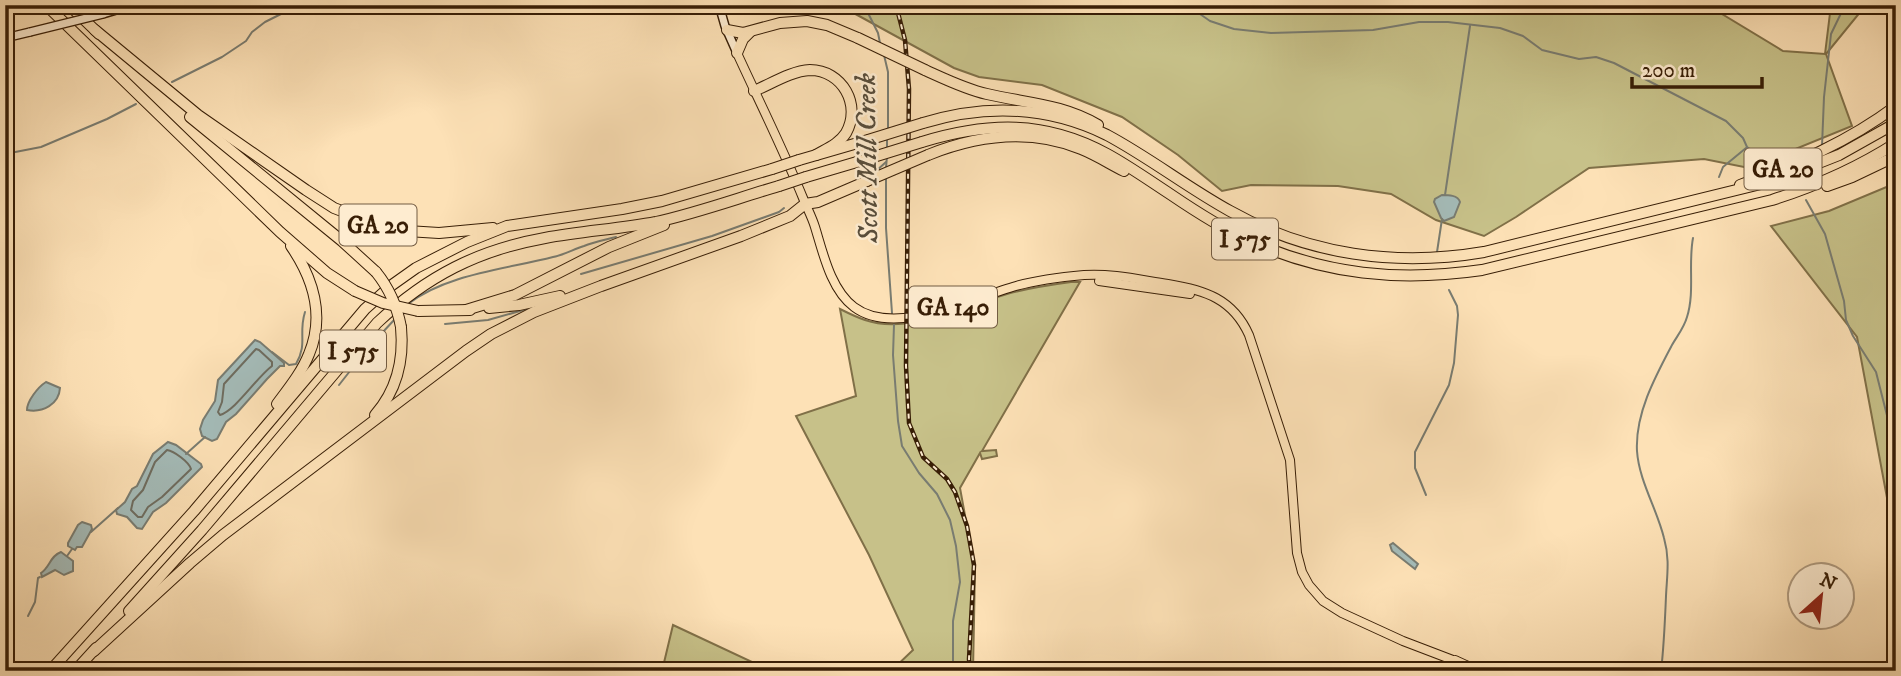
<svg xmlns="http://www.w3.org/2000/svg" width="1901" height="676" font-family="'IM FELL DW Pica',serif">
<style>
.green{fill:#c7c189;stroke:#807048;stroke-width:2}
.water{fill:#a4bbb8;stroke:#797c71;stroke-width:2}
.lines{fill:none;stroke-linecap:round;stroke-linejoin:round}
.shore{stroke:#6e6c5f;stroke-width:2}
.stream{stroke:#797c71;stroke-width:2}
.secondary-casing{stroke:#381e06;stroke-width:10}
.primary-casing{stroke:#381e06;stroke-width:10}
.highway-casing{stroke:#381e06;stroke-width:12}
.secondary{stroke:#feecd0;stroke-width:7}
.primary{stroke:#fde1b6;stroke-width:8}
.highway{stroke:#fde1b6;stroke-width:10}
.rail-casing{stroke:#381e06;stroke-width:4.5}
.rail{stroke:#feecd0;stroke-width:2;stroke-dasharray:5;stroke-linecap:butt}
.secondary-bridge-casing{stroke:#381e06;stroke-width:10;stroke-linecap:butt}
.highway-bridge-casing{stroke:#381e06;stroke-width:12;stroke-linecap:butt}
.secondary-bridge{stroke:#feecd0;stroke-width:7}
.highway-bridge{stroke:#fde1b6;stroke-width:10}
.labels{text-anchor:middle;stroke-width:5;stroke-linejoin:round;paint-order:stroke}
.shield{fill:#feecd0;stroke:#735c43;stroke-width:2}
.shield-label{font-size:24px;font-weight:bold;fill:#381e06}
.water-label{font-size:28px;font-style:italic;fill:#584d3b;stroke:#feecd0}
</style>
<rect width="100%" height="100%" fill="#fde1b6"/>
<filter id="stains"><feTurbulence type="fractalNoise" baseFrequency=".00286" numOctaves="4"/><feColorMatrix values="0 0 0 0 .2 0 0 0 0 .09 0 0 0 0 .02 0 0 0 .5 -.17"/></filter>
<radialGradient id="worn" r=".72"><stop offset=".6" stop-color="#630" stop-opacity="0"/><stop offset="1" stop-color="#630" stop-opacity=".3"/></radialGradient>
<g class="green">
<path d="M839,5H1360L1410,9L1412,5H1707L1783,51L1825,54L1831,5H1866L1826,54L1852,126L1749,168L1704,159L1589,168L1516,217L1484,236L1436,220L1391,194L1338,186L1251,185L1222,191L1178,155L1122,117L1042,85L979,77L954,68Z"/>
<path d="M1896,183V546L1857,337L1771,226L1829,211Z"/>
<path d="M1071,282H1080L982,451L996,450L997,456L982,459L980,453L960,488L975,570L973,671H891L913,650L869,555L796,416L856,396L840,309C848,313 856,317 865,320C908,335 965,306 1007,294C1028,288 1049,285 1071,282Z"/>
<path d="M673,625L771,671H662Z"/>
</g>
<g class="water">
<path d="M1442,195C1448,195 1458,195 1460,202L1454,217L1444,221L1441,218L1434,202L1435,199Z"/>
<path d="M255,340L260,342L284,363V366H280L267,379L236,414L226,422L217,439L212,441L202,436L200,429L203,420L215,401L218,380Z"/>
<path d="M46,382L60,388C59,404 43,413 27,410C27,401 38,387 46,382Z"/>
<path d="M168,442L176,445L201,464L202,467L166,503L153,512L142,529L137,528L127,517L117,514L116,510L125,502L132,489L137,486L153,454Z"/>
<path d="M82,522L91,525L92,529L82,547H77L75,550L68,546V543L78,525Z"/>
<path d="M1393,543L1418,564L1415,569L1392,551L1390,545Z"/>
<path d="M61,552L73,561V571L64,575L55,570L42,577L41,573C50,567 50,556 61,552Z"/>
</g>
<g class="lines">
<g class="shore">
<path d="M256,349L259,350L272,362V366C256,378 236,410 220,415L218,412L222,402L224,384Z"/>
<path d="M167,450C174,451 189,462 191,469L162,497L148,507L142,517H138L131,510L133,501L143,490L155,462Z"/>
</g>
<g class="stream">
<path d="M864,5L878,33L880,43"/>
<path d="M1187,5L1210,21L1234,29L1271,33L1373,30L1419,22H1448L1500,28L1523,36L1542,50L1579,59L1596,57L1614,63L1726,121L1743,138L1747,147L1771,163"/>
<path d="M884,55L888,72V129"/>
<path d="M172,82L222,57L246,41L252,32L265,22L299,5"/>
<path d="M1822,146L1824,97L1831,34L1845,5"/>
<path d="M887,150V138"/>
<path d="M5,154L41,147L107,119L136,104"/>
<path d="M886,168L887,156"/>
<path d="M875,172L886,162"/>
<path d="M886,177V228L892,313"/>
<path d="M1719,177L1723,167L1746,148"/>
<path d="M1445,195L1470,26"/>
<path d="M1806,200L1825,234L1844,301L1846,320L1853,336L1876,372L1896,451"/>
<path d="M1437,252L1442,219"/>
<path d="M581,274L712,236L779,212L784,208"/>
<path d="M408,304C446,274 507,269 553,257C564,255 574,249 584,246C594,242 605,240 616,237"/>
<path d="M445,324L488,320L527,309"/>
<path d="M894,325L893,355L898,421L902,446L919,473L937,494L950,520L956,546L960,582L953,621V671"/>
<path d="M272,352L289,365L296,364C308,343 298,334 305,312"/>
<path d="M339,385L368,348L395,319"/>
<path d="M186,454L205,437"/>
<path d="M1426,495L1415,468V452L1449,385L1454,363L1458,315L1457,306L1449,290"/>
<path d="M91,532L118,508"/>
<path d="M67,556L72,549"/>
<path d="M28,616L35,602L38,578L40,577"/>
<path d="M1661,671C1664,646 1665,621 1666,596C1667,575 1670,559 1664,538C1657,509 1639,481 1637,451C1635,414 1655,377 1672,345C1677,336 1684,328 1687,317C1695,292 1688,264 1693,238"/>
</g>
<g class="secondary-casing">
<g id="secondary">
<path d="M719,5L725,26L737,53"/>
<path d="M103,14L133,5"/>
<path d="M5,38L30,32"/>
</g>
</g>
<g class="primary-casing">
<g id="primary">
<path d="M737,53C759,101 783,149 803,198C807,208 812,217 815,227C823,253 831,290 854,307C895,338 972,298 1016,286C1038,280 1062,277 1084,275C1112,273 1141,280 1168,284C1205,290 1233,299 1249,335L1290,460L1297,553L1302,572L1309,585L1323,601L1342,613L1403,641L1458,662"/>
<path d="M1099,281L1190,294"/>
<path d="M1455,660L1479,671"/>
</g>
</g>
<g class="highway-casing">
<g id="highway">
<path d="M46,5L280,232L327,273L355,291"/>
<path d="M69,5L99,34"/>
<path d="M95,30L198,115L306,190L334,208L378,225L407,231L439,233L493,228"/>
<path d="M727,30L743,33L780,23L807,21L827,25L858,38"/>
<path d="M737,53L743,39L750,32"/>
<path d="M925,70C945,79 965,89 987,94C1025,103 1063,104 1098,125"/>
<path d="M754,91C771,84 791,71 810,70C842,70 862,105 846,133C839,144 826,149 816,155"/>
<path d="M190,117L342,241L376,272"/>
<path d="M923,123C985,104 1048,106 1107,135C1150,158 1188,188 1230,211C1308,255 1396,267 1484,252L1773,181L1839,155L1896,123"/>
<path d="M922,142C988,122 1045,120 1107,154C1129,166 1150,181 1170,194C1195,211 1221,228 1248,240C1325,275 1399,282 1482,270L1772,200C1816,186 1857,168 1896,143"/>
<path d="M928,155C978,135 1030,128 1081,149C1096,155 1110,164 1124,171"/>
<path d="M799,160L868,140"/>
<path d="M806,177L867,159"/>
<path d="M1740,185C1796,164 1848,142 1896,106"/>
<path d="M1827,186L1852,177L1896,156"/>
<path d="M489,308L519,305L560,296"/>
<path d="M466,310L515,295L609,247L664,225"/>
<path d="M418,311L470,310"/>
<path d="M277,404C289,388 302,372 309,354C325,316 313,278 291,246"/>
<path d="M375,415C397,390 404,359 401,327"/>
<path d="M129,611L202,530L377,323C427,276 478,250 545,238C582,231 620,229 656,222C697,213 738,198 779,186"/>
<path d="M94,651L190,563L223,535L466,351L491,334L534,312L601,286L741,236L790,216L805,204L818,202L867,181"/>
<path d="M50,671L194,511L365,309L392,285L416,268L467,242L507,226L622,209L662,201L772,169"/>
<path d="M75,671L96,648"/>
</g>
</g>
<use href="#secondary" class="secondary"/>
<use href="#primary" class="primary"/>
<use href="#highway" class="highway"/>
<g class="rail-casing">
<path id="rail" d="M896,5L905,40L909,89L906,366L909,423L923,457L947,479L955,492L967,526L974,565L969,659L970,671"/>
</g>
<use href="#rail" class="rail"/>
<g class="secondary-bridge-casing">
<path id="secondary-bridge" d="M30,32L103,14"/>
</g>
<g class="highway-bridge-casing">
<g id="highway-bridge">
<path d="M858,38L925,70"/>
<path d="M868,140L923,123"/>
<path d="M867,159L922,142"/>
<path d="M772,169L799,160"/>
<path d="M867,181L928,155"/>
<path d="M779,186L806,177"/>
<path d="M376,272C389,288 397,306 401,327"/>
<path d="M355,291L383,303L418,311"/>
</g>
</g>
<use href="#secondary-bridge" class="secondary-bridge"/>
<use href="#highway-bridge" class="highway-bridge"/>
</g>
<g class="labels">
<g class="shield">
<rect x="1744.5" y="148.5" width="77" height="41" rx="5"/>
<rect x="339.5" y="204.5" width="77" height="41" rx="5"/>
<rect x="1212" y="218.5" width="66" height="41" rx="5"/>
<rect x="909" y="286.5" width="88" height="41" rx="5"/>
<rect x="320" y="330.5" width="66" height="41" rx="5"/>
</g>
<g class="shield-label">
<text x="1783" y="177">GA 20</text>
<text x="378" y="233">GA 20</text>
<text x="1245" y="247">I 575</text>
<text x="953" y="315">GA 140</text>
<text x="353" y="359">I 575</text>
</g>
<g class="water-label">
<text transform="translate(866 158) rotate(-91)" y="10">Scott Mill Creek</text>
</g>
</g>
<rect width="1901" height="676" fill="none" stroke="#fde1b6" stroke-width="28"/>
<rect x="7" y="7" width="1887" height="662" fill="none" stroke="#381e06" stroke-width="3.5"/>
<rect x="14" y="14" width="1873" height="648" fill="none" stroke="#381e06" stroke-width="2"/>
<g transform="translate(1821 596) rotate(27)"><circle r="33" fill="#feecd0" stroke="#af9a7f" stroke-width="2"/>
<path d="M0-5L12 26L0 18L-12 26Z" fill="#8f2418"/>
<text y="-10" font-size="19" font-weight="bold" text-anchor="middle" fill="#381e06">N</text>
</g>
<path d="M1632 77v10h130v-10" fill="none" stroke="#381e06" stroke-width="3.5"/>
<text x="1642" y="77" font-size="21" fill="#381e06" stroke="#feecd0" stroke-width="5" paint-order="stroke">200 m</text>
<rect width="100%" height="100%" filter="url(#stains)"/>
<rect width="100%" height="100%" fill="url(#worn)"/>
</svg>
